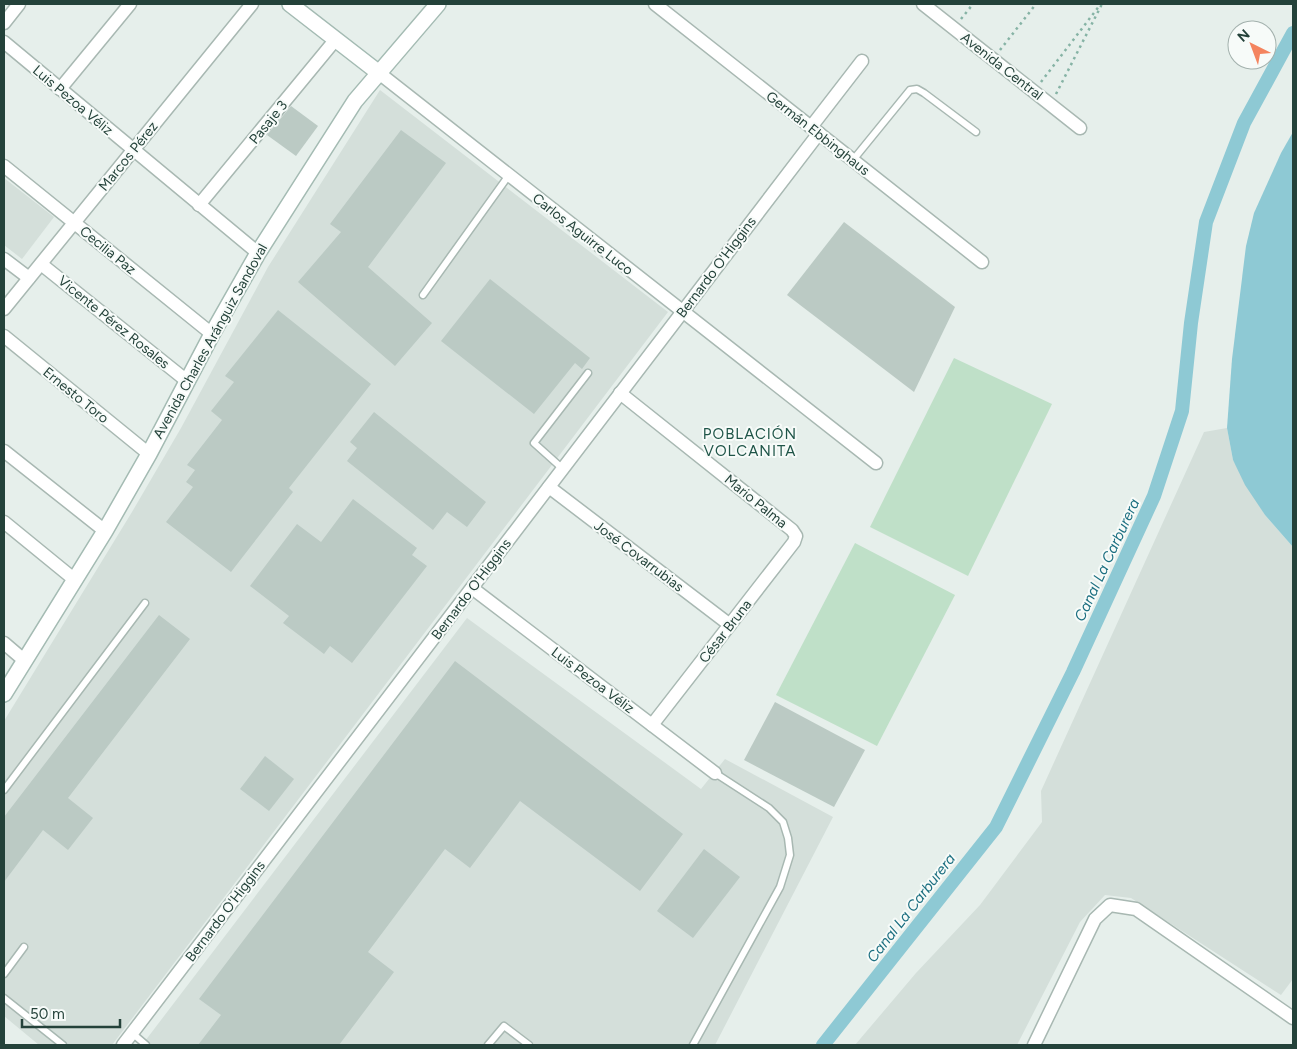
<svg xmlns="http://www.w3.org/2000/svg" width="1297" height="1049" font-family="Figtree,sans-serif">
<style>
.built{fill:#d4dfda}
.green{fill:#bfe0c8}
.water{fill:#8ec9d4}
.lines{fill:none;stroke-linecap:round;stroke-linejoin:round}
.canal{stroke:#8ec9d4;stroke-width:14}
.building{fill:#bbcac4}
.lane-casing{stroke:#a8b8b2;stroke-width:9}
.street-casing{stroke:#a8b8b2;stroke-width:15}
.secondary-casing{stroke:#a4bbb3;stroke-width:18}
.path{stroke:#86b3a5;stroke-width:2.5;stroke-dasharray:2.5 4;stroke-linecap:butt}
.lane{stroke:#fff;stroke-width:6}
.street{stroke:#fff;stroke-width:12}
.secondary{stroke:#fff;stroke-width:15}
.labels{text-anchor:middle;stroke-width:4;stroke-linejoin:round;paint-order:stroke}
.street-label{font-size:14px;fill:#24423a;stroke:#f7fbf9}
.neighbourhood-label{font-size:15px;letter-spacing:1px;fill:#1f5548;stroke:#f7fbf9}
.water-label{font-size:15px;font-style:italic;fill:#1c6f80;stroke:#f7fbf9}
</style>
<rect width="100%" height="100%" fill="#e6efeb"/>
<g class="built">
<path d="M380,90L668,312L112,1045H39L4,1016V721L132,512L181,428L268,267Z"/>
<path d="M4,178L54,217L22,259L4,245Z"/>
<path d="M1227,428L1233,460L1265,515L1293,547V979L1281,995L1131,898L1105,895L1080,922L1017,1045H855L916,973L980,905L1042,822L1041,791L1204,432Z"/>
<path d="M467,618L701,789L725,759L833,817L715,1045H142Z"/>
</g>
<g class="green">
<path d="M954,358L1052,404L968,576L870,527Z"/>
<path d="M855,543L955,595L877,746L776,695Z"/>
</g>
<path class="water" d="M1293,132V547L1265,515L1245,485L1233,460L1227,428L1232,359L1246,246L1254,213L1281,153Z"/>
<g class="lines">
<path class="canal" d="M823,1045L996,827L1073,672L1154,496L1182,411L1191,323L1206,222L1244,123L1293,33"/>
</g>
<g class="building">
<path d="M291,106L318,126L296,156L267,135Z"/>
<path d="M401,130L446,163L368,267L432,323L395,366L298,282L341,232L330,224Z"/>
<path d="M844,222L955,307L914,392L787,295Z"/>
<path d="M490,279L590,358L582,369L575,363L534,414L441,341Z"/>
<path d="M278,310L371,384L289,488L293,492L231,572L166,522L193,487L186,482L195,470L187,465L222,420L211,411L234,382L225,376Z"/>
<path d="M374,412L486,502L467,527L447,512L433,530L347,461L357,448L350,442Z"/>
<path d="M353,499L417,548L412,555L427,566L352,663L330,646L324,654L283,623L289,616L250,586L297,524L321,542Z"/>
<path d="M159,615L190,639L68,798L93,818L68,850L43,830L4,882V817Z"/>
<path d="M455,661L683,834L640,891L520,801L470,868L445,849L368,952L394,972L339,1045H198L221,1015L199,999Z"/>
<path d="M775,702L865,750L834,807L744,760Z"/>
<path d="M265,756L294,779L269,811L240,789Z"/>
<path d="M704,849L740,877L693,938L657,911Z"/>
</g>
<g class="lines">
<g class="lane-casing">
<g id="lane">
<path d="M853,160L910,90L917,89L924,93L976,132"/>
<path d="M423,295L509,175"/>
<path d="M563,469L534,443L588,373"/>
<path d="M4,790L145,603"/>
<path d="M4,974L24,947"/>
<path d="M4,998L63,1045"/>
<path d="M132,1033L146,1045"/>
<path d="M488,1045L504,1026L529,1045"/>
<path d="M693,1045L780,887L790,855L788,838L783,822L769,808L715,773"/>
</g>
</g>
<g class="street-casing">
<g id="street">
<path d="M655,4L982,262"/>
<path d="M923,4L1080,128"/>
<path d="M4,23L19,4"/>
<path d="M4,42L258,253"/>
<path d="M379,73L876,463"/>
<path d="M60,89L130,4"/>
<path d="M811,127L862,61"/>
<path d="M4,166L212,334"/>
<path d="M199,205L336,39"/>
<path d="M4,259L29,278"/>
<path d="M41,264L187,381"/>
<path d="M4,309L252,4"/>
<path d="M4,336L149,454"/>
<path d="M620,393L792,530L796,536L794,542L652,725"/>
<path d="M4,451L105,531"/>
<path d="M549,487L730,625"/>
<path d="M4,522L75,580"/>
<path d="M472,588L715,773"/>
<path d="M4,643L25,661"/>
<path d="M123,1045L819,133"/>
<path d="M1034,1045L1095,919L1110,905L1136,909L1293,1018"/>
</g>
</g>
<g class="secondary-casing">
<g id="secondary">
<path d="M290,4L379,73"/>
<path d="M4,694L105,531L149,454L212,334L258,253L355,101L438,4"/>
</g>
</g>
<g class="path">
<path d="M961,19L973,4"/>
<path d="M1000,50L1036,4"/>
<path d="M1041,82L1100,5"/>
<path d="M1056,94L1102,4"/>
</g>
<use href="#lane" class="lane"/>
<use href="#street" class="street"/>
<use href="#secondary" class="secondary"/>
</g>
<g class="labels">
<g class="street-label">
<text transform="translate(1002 66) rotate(38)" y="5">Avenida Central</text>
<text transform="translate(73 100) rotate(40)" y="5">Luis Pezoa Véliz</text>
<text transform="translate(268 122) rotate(-51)" y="5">Pasaje 3</text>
<text transform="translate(818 133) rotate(38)" y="5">Germán Ebbinghaus</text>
<text transform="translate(128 156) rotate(-51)" y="5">Marcos Pérez</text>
<text transform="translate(583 234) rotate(38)" y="5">Carlos Aguirre Luco</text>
<text transform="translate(108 250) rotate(39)" y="5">Cecilia Paz</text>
<text transform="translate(716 267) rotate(-53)" y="5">Bernardo O'Higgins</text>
<text transform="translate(114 322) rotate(39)" y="5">Vicente Pérez Rosales</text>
<text transform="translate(210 341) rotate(-61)" y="5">Avenida Charles Aránguiz Sandoval</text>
<text transform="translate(76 395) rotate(39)" y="5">Ernesto Toro</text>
<text transform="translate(756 501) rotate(39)" y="5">Mario Palma</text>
<text transform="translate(639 556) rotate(37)" y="5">José Covarrubias</text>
<text transform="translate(471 589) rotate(-53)" y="5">Bernardo O'Higgins</text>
<text transform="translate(725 631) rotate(-52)" y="5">César Bruna</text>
<text transform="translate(593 680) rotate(37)" y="5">Luis Pezoa Véliz</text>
<text transform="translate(225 911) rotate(-53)" y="5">Bernardo O'Higgins</text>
</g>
<g class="neighbourhood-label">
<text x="750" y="439">POBLACIÓN<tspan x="750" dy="17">VOLCANITA</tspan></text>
</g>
<g class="water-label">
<text transform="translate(1107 560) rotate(-65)" y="5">Canal La Carburera</text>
<text transform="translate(911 908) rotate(-52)" y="5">Canal La Carburera</text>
</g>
</g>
<rect width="1297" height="1049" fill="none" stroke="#24423a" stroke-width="10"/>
<g transform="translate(1252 45) rotate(318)"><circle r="24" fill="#f7fbf9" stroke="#a3b1ad"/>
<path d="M0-4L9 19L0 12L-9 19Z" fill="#f4845f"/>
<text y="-8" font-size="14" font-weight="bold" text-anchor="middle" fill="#24423a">N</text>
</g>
<path d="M22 1019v8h98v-8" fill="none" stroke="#24423a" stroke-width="2.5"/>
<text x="30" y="1019" font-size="15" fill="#24423a" stroke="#f7fbf9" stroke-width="4" paint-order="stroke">50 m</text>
</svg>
